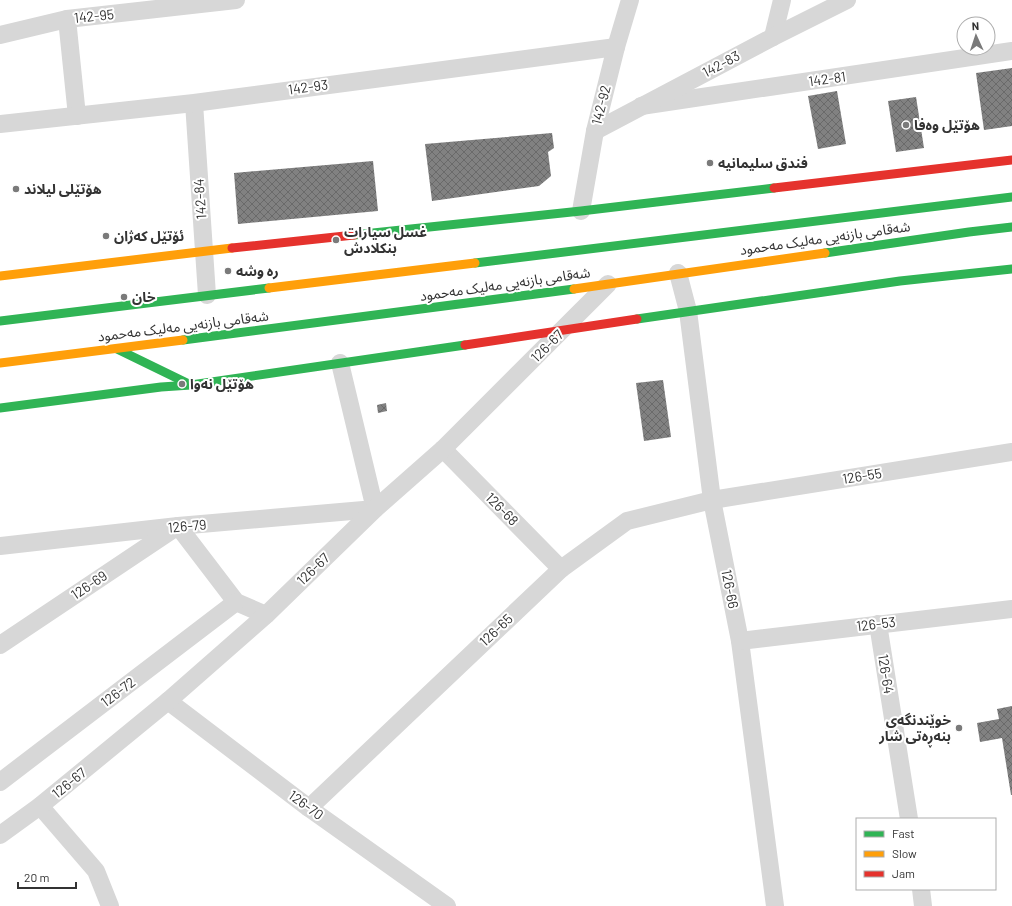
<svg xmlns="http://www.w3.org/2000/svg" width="1012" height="906" font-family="Barlow,'Noto Sans Arabic',sans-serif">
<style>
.building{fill:url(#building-cross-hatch)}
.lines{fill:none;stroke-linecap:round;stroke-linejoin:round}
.street{stroke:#d7d7d7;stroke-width:18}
.fast{stroke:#30b455;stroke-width:9}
.slow{stroke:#ff9f0a;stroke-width:9}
.jam{stroke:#e5322d;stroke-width:9}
.poi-dot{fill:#7a7a7a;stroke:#fff;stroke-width:1.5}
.labels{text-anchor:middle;stroke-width:4;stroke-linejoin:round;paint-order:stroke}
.street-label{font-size:14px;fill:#333;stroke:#fff}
.poi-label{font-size:14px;font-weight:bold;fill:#333;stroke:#fff;text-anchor:start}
</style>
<defs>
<pattern id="building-cross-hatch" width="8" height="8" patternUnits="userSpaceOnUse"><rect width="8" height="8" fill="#818181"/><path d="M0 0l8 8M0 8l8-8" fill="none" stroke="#6a6a6a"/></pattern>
</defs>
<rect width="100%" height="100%" fill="#fff"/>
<g class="building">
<path d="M1012,68V126L984,130L976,73Z"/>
<path d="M837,91L846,144L818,149L808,96Z"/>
<path d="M916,97L924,148L896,152L888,101Z"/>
<path d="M552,133L554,148L548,152L551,176L539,186L432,201L425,144Z"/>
<path d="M373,161L378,211L238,224L234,173Z"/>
<path d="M663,380L671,437L644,441L636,383Z"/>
<path d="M386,403L387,411L378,413L377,405Z"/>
<path d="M1012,706V795H1011L1002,738L980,742L977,723L999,719L997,709Z"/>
</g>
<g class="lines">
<g class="street">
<path d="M67,19L77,116"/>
<path d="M0,35L67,19L236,0"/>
<path d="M773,37L782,0"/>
<path d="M194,103L207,295"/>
<path d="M641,106L1012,51"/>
<path d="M0,124L194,103L616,47"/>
<path d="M595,131L773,37L847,0"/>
<path d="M581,211L595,131L616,47L630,0"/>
<path d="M678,273L688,311L712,500L740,641L775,906"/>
<path d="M443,449L561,569"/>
<path d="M0,546L178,526L375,509L340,363"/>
<path d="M878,624L909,819"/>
<path d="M740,641L1012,609"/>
<path d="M0,645L178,526L236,602L266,615"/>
<path d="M168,701L309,808L447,906"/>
<path d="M0,782L236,602"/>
<path d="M40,806L96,871L110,906"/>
<path d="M309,808L561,569L627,521L712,500L1012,452"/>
<path d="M0,835L40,806L168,701L266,615L375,509L443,449L608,284"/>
<path d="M921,889L923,906"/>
</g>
<g class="fast">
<path d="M354,235L581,211L774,188"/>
<path d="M825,253L969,232L1012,227"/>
<path d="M475,263L1012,197"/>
<path d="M637,319L900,281L1012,269"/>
<path d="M0,321L269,288"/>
<path d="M183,340L574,289"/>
<path d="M117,349L191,385"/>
<path d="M0,408L161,387L191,385L465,345"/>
</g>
<g class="slow">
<path d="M0,276L232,248"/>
<path d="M269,288L475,263"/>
<path d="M574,289L825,253"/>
<path d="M0,363L183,340"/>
</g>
<g class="jam">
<path d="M774,188L1012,160"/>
<path d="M232,248L354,235"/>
<path d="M465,345L637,319"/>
</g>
</g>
<g class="poi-dot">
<circle cx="906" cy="125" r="4"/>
<circle cx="710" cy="163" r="4"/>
<circle cx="16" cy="189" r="4"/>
<circle cx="106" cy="236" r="4"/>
<circle cx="336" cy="240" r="4"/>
<circle cx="228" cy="271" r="4"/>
<circle cx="124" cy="297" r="4"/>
<circle cx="182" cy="384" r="4"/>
<circle cx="959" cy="728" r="4"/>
</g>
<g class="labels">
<g class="street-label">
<text transform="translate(94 16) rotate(-6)" y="5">142-95</text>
<text transform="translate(721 64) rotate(-28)" y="5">142-83</text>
<text transform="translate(827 79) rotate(-8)" y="5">142-81</text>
<text transform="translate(308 87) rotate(-8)" y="5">142-93</text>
<text transform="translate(601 105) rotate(-76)" y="5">142-92</text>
<text transform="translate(200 199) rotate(-94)" y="5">142-84</text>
<text transform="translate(825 238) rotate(-8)" y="5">شەقامی بازنەیی مەلیک مەحمود</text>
<text transform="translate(505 284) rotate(-8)" y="5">شەقامی بازنەیی مەلیک مەحمود</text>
<text transform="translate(183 326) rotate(-7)" y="5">شەقامی بازنەیی مەلیک مەحمود</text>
<text transform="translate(547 346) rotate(-45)" y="5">126-67</text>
<text transform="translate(862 476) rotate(-9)" y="5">126-55</text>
<text transform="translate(502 509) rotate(45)" y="5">126-68</text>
<text transform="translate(187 526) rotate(-5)" y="5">126-79</text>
<text transform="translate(313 569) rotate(-44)" y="5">126-67</text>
<text transform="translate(89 585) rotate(-34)" y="5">126-69</text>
<text transform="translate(730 589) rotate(79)" y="5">126-66</text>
<text transform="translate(876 624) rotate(-7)" y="5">126-53</text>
<text transform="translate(496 630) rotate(-43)" y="5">126-65</text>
<text transform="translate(886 674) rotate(81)" y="5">126-64</text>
<text transform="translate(118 692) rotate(-37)" y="5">126-72</text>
<text transform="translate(69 783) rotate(-39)" y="5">126-67</text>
<text transform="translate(306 805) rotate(36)" y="5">126-70</text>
</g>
<g class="poi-label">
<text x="914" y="130">هۆتێل وەفا</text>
<text x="718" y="168">فندق سليمانيه</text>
<text x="24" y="194">هۆتێلی لیلاند</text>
<text x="344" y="237">غسل سيارات<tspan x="344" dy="16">بنكلادش</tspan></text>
<text x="114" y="241">ئۆتێل کەژان</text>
<text x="236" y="276">ره وشه</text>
<text x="132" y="302">خان</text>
<text x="190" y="389">هۆتێل نەوا</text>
<text x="951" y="725" text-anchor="end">خوێندنگەی<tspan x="951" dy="16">بنەڕەتی شار</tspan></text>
</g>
</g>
<rect x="856" y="818" width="140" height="72" fill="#ffffff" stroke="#adadad"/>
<rect x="864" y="831" width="20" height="6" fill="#30b455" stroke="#adadad"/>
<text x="892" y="838" font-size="12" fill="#333333">Fast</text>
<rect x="864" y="851" width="20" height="6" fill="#ff9f0a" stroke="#adadad"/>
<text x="892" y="858" font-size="12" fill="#333333">Slow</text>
<rect x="864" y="871" width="20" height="6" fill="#e5322d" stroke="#adadad"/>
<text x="892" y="878" font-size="12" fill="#333333">Jam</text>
<g transform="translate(976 36) rotate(357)"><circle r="19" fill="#ffffff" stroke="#adadad"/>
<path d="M0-3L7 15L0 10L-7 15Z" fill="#7a7a7a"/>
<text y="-6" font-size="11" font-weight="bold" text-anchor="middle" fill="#333333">N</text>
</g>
<path d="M18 882v6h58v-6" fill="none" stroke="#333333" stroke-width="2"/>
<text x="24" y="882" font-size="12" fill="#333333" stroke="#ffffff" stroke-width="3" paint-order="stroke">20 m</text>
</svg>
